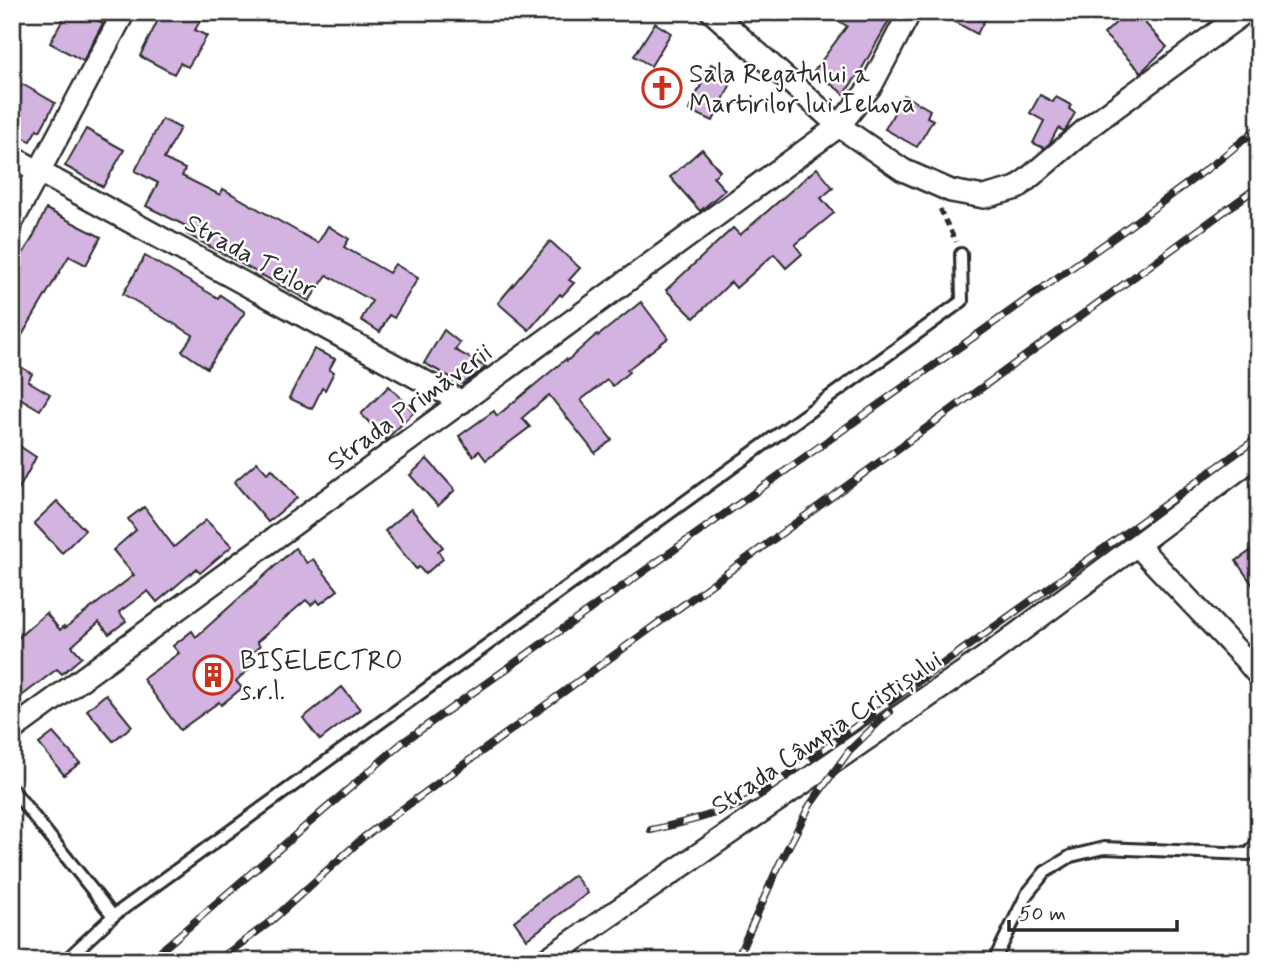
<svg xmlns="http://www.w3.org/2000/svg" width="1271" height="973" font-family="Mynerve,sans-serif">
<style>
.building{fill:#d3b4e1;stroke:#2b2b2b;stroke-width:2}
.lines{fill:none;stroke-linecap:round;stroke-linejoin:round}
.lane-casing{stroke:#2b2b2b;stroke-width:16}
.street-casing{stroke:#2b2b2b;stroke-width:26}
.path{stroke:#2b2b2b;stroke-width:4.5;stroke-dasharray:7 5;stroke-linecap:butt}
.lane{stroke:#fff;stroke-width:10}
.street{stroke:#fff;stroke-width:21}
.rail-casing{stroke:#2b2b2b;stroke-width:8}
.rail{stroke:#fff;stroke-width:5;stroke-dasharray:16;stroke-linecap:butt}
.labels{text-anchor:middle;stroke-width:5;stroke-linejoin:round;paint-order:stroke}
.poi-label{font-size:26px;fill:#2b2b2b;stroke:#fff;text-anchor:start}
.street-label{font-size:26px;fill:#2b2b2b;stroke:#fff}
</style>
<rect width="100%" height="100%" fill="#fff"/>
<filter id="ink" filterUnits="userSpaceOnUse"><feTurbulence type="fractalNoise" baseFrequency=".0143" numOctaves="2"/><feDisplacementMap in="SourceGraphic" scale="14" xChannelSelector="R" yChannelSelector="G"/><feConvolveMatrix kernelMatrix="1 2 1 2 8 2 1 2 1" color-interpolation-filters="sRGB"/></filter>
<g filter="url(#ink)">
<g class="building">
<path d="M67,12L81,20L85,14L103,23L83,61L50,43Z"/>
<path d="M162,12H183L200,21L195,30L207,36L188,67L180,63L174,74L140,56Z"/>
<path d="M822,12H894L860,72L844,94L814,71L847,26Z"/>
<path d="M937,12H989L977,34Z"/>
<path d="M1127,12H1135L1167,47L1141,72L1104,34Z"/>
<path d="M655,23L671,33L651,66L634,56Z"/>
<path d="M711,64L735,75L713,121L689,110Z"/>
<path d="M22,84L55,103L40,131L37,129L30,141L12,131V102Z"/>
<path d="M904,95L930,110L927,117L933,120L917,147L885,129Z"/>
<path d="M1040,95L1053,102L1056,97L1071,105L1069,109L1075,113L1066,129L1064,131L1058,128L1050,143L1044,148L1033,143L1044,121L1030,113Z"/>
<path d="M162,119L180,128L164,159L185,169L182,176L220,195L223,189L318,243L328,226L349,239L344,247L389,273L395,264L418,278L394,318L389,315L380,332L361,320L372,301L327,275L309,301L187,234L190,228L146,206L158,183L135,171Z"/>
<path d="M86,129L124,150L103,187L65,166Z"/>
<path d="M702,149L720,171L713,177L725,190L700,211L670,177Z"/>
<path d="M817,168L833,188L821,198L834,213L795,245L802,254L786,268L774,254L736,288L731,282L694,318L666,290L733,228L740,235Z"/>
<path d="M46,209L101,237L86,265L69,256L12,352V272L33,237Z"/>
<path d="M550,241L580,268L569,280L574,283L562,296L560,294L529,330L498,303Z"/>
<path d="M145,256L218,298L220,295L245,312L207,368L182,351L193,335L123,294Z"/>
<path d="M641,302L668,338L627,370L629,372L613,386L607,380L581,400L612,440L595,453L549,395L522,418L530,427L486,460L479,451L473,456L459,436L494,411L497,416L566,359L567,361L597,334L598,336Z"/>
<path d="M444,330L460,343L455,350L486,367L463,384L424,363Z"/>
<path d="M314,349L335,359L329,370L334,372L325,390L322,388L312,409L289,398Z"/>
<path d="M12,361L32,374L28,381L50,394L40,410L18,397L12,408Z"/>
<path d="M389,386L414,412L386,440L361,414Z"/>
<path d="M12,441L36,457L12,502Z"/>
<path d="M427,459L455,490L438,506L410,475Z"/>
<path d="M257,462L267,473L272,469L297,498L268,522L234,482Z"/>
<path d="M57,501L85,530L62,553L34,523Z"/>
<path d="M144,507L174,547L206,520L232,546L200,573L196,569L157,602L148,591L119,612L126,621L109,634L99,622L72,646L82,657L62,674L57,669L19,698L12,688V643L46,613L60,630L64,626L65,628L134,575L113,550L136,530L128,519Z"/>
<path d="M411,509L443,547L438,551L443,559L425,574L419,567L416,569L385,531Z"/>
<path d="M1259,545V594L1236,561Z"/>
<path d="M295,548L307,563L313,559L338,590L320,604L317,600L311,605L306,600L257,642L260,646L250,655L257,662L236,681L242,688L221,705L219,702L180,730L143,679L179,653L173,646L192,631L196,637Z"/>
<path d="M342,687L360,709L320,740L303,718Z"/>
<path d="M106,694L132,726L113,741L87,710Z"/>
<path d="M53,733L80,763L64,775L39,744Z"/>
<path d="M574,875L588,893L527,939L514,921Z"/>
</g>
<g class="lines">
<g class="lane-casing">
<g id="lane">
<path d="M12,789L113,916L962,301L961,254"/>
<path d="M65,961L113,916"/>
<path d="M994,961L1027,894L1045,872L1071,856L1104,848L1249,854L1259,840"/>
</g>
</g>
<g class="street-casing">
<g id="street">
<path d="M712,12L839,126L903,170L951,191L984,197L1017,188L1090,126L1245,12"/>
<path d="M12,157L462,402"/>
<path d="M12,222L124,12"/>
<path d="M1137,545L1245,659L1259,676"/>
<path d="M12,730L839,126L871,86L910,12"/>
<path d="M544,961L987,656L1259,454"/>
</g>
</g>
<path class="path" d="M940,209L956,242"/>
<use href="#lane" class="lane"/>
<use href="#street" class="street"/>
<g class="rail-casing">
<g id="rail">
<path d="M651,830C691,821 727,812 763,793L1259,437"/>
<path d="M149,961L402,743L1116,236L1219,160L1259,127"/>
<path d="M217,961L270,922L364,837L1259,186"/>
<path d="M736,961L779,865L810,805L849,751L889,712"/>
</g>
</g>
<use href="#rail" class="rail"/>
</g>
</g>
<defs>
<g id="church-ring" transform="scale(2.0125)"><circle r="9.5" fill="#fff" stroke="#c8321e" stroke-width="1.5"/><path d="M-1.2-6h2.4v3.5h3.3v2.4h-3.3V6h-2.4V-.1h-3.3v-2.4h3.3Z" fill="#c8321e"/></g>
<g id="building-ring" transform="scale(2.0125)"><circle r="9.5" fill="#fff" stroke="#c8321e" stroke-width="1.5"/><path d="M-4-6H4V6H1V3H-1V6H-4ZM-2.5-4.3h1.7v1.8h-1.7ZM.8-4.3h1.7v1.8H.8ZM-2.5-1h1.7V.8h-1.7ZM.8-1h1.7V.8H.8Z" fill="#c8321e"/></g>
</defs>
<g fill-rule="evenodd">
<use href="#church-ring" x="662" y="88"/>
<use href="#building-ring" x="213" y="675"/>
</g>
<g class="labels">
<g class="poi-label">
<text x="689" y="82">Sala Regatului a<tspan x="689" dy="30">Martirilor lui Iehova</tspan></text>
<text x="240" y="669">BISELECTRO<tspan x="240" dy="30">s.r.l.</tspan></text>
</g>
<g class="street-label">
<text transform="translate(251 255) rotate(29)" y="9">Strada Teilor</text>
<text transform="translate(409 406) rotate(-36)" y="9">Strada Primăverii</text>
<text transform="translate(826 732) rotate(-34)" y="9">Strada Câmpia Cristișului</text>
</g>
</g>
<rect width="1271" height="973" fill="none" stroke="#fff" stroke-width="42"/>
<rect x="21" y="21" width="1229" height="931" fill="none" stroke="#2b2b2b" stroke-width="2.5" filter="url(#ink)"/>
<path d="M1009 920v10h168v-10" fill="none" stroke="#2b2b2b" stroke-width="3.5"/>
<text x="1019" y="920" font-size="21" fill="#2b2b2b" stroke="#ffffff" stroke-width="5" paint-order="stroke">50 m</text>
</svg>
